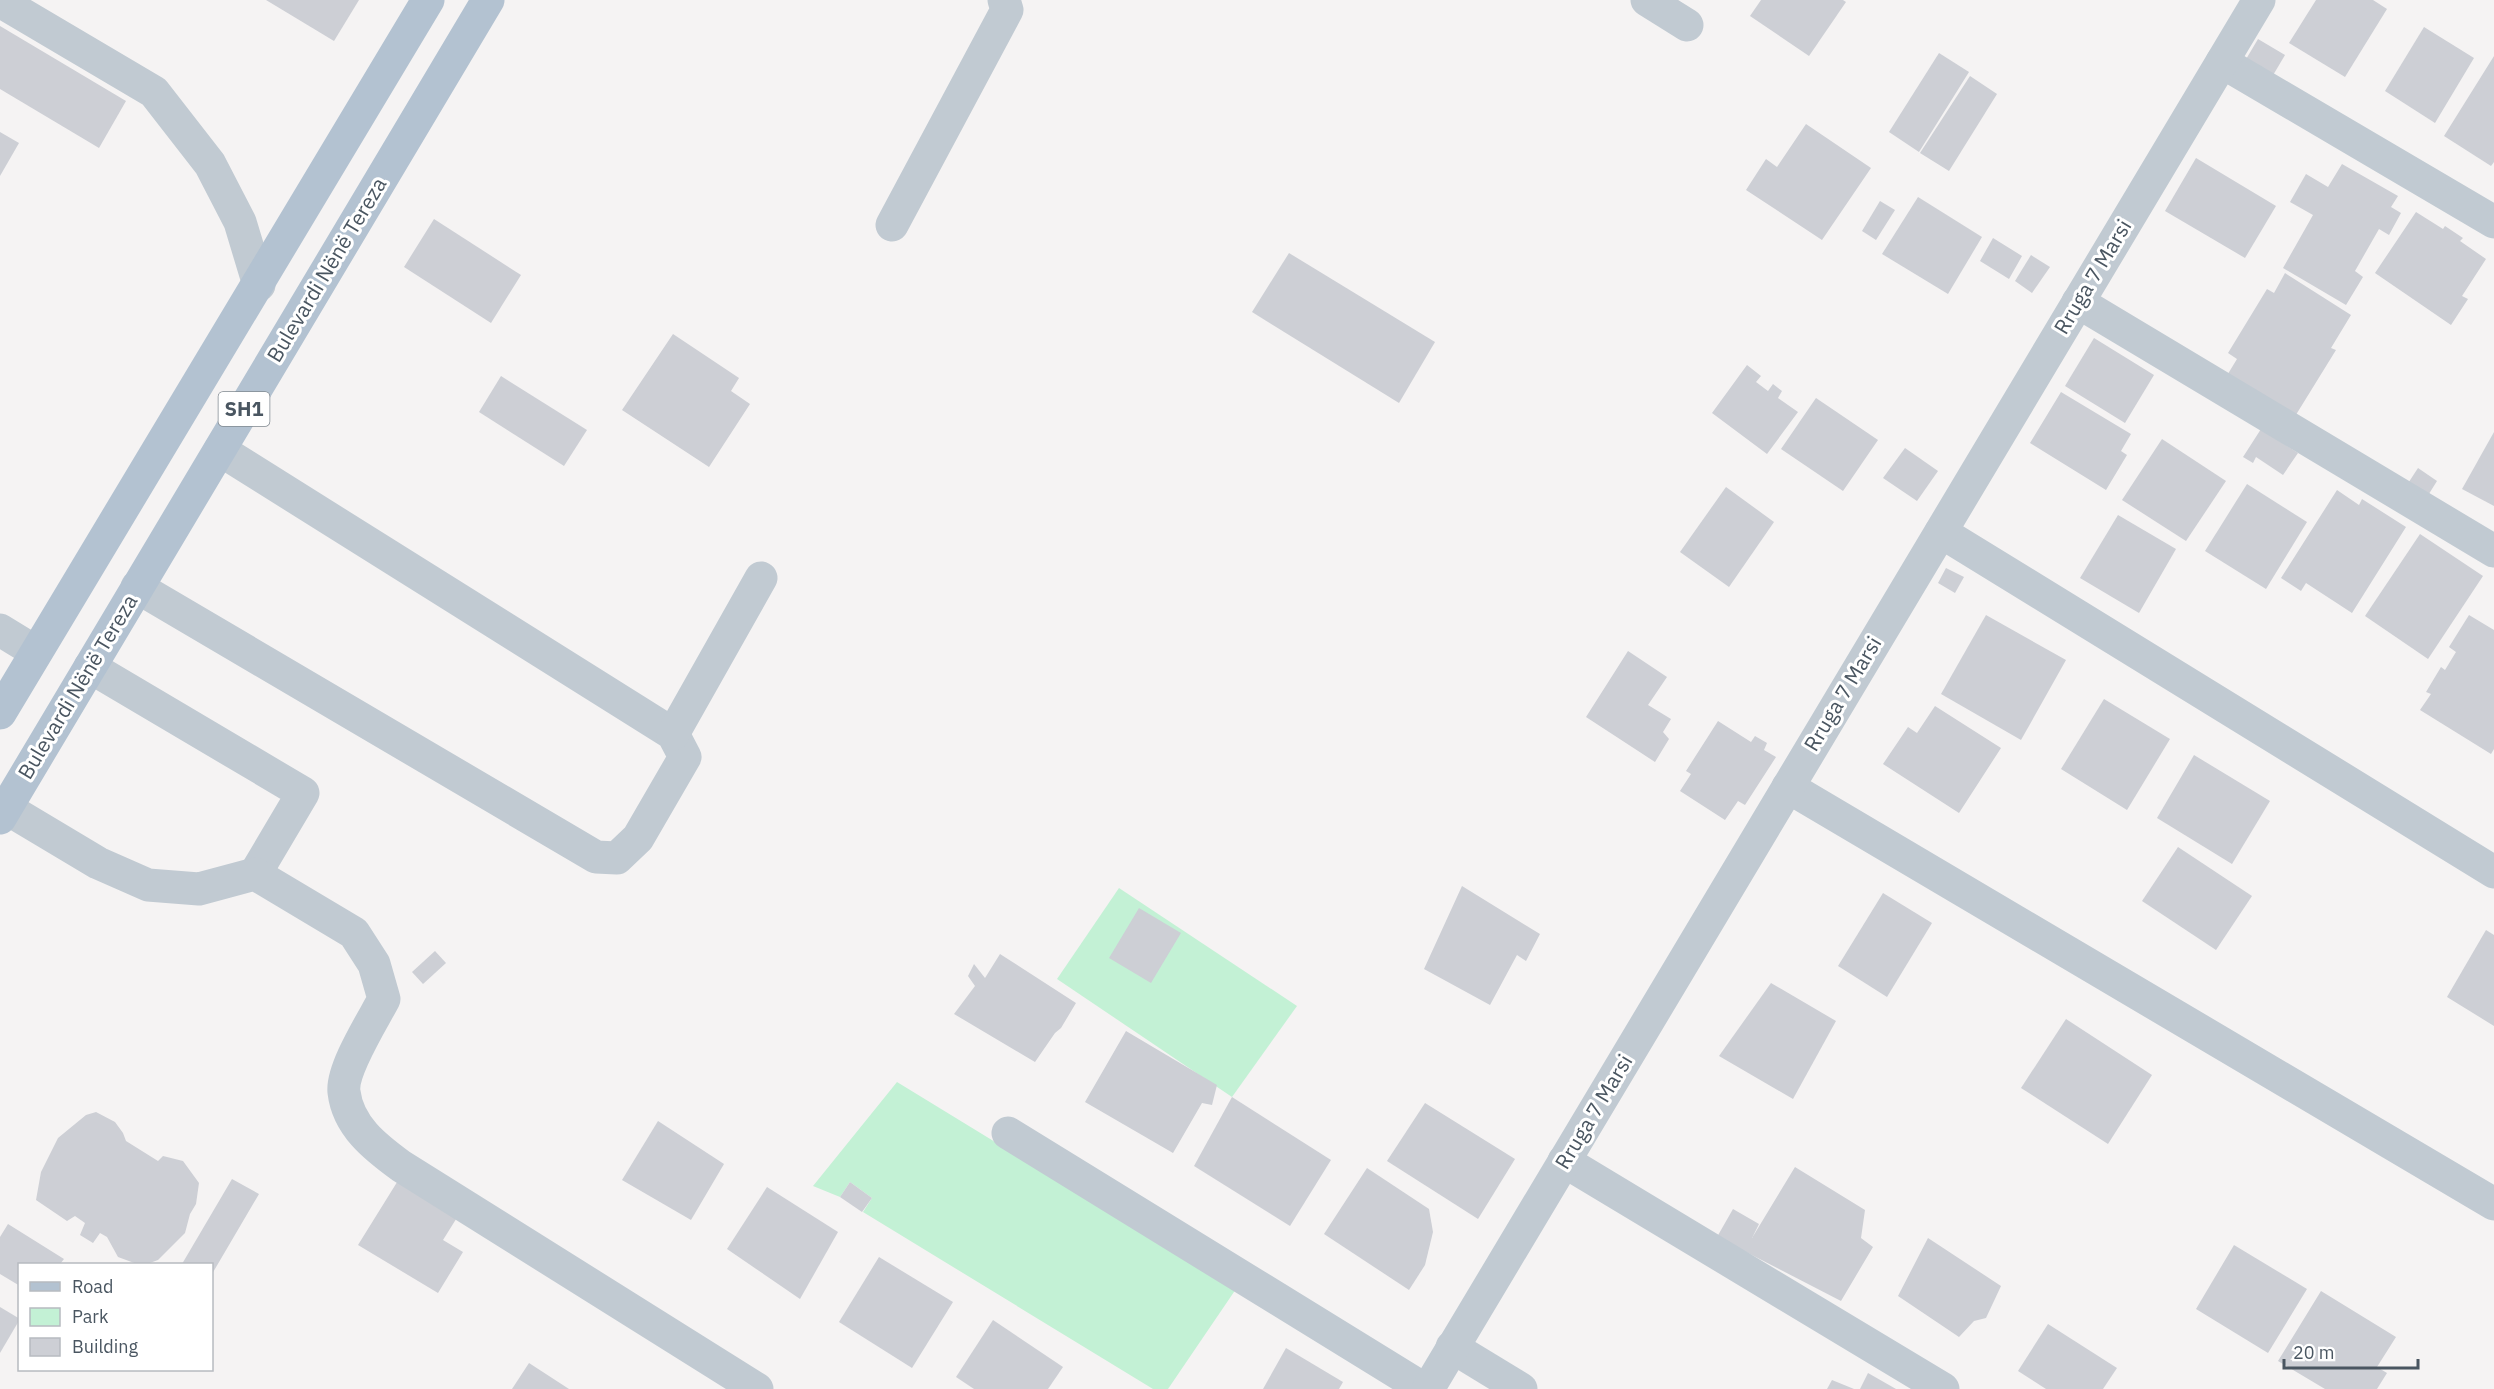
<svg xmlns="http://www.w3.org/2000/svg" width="2494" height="1389" font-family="'IBM Plex Sans',sans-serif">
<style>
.green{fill:#c3f1d5}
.building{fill:#cdcfd5}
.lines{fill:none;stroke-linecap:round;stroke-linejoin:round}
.minor{stroke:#c1cad2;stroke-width:33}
.major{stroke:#b3c2d1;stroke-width:33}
.labels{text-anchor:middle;stroke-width:6;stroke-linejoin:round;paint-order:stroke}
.shield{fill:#fff;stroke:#808990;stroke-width:1.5}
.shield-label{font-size:20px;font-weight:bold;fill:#4a5661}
.street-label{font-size:21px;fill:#4a5661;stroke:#fff}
</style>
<rect width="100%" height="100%" fill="#f5f3f3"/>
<g class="green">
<path d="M1119,888L1297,1006L1232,1097L1057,979Z"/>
<path d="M897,1082L1236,1289L1168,1389H1153L863,1212L872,1198L850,1182L840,1197L813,1186Z"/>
</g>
<g class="building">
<path d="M266,0H359L334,41Z"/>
<path d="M1761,0H1843L1846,2L1809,56L1750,16Z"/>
<path d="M2316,0H2373L2387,9L2345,77L2289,43Z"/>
<path d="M0,26L126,101L99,148L0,89Z"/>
<path d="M2424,27L2474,58L2435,123L2385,91Z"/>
<path d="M2258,39L2285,55L2269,82L2242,66Z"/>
<path d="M1939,53L1969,72L1919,152L1889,132Z"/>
<path d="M2494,56V162L2491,166L2444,136Z"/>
<path d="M1970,76L1997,94L1949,171L1920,153Z"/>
<path d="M1806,124L1871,168L1822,240L1746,190L1766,159L1777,167Z"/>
<path d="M0,132L19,143L0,176Z"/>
<path d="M2196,158L2276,206L2245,258L2165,211Z"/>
<path d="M2342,164L2398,196L2391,207L2401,213L2389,235L2379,229L2355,271L2363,277L2346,305L2283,268L2313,215L2290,202L2306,174L2328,187Z"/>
<path d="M1918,197L1982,237L1948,294L1882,254Z"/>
<path d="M1880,201L1895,210L1876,240L1862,231Z"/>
<path d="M2416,212L2443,229L2445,226L2463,238L2460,241L2486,259L2462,296L2468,299L2451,325L2375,273Z"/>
<path d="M434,219L521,275L491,323L404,267Z"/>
<path d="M1993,238L2022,256L2009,279L1980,261Z"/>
<path d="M1289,253L1435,342L1399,403L1252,312Z"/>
<path d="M2031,255L2050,267L2032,293L2015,281Z"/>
<path d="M2285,273L2351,315L2331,348L2336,350L2294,418L2223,382L2237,359L2228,353L2267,289L2274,293Z"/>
<path d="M673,334L739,378L731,391L750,404L709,467L622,410Z"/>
<path d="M2094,338L2154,375L2125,423L2065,386Z"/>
<path d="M1747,365L1761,376L1756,382L1768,391L1773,384L1782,391L1778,398L1798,412L1767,454L1712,413Z"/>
<path d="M501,376L587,430L564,466L479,412Z"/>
<path d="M2061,392L2131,434L2121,451L2127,455L2106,490L2030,443Z"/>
<path d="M1816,398L1878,440L1843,491L1781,449Z"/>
<path d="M2261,429L2298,453L2283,475L2256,457L2253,463L2243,457Z"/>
<path d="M2494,432V506L2462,489Z"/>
<path d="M2162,439L2226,481L2186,541L2122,500Z"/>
<path d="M1905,448L1938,471L1917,501L1883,478Z"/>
<path d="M2418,468L2437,481L2422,505L2403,491Z"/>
<path d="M2247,484L2307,522L2266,589L2205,551Z"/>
<path d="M1726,487L1774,522L1729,587L1680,552Z"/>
<path d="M2337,490L2359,505L2362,499L2406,527L2352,613L2306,583L2301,591L2281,578Z"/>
<path d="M2118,515L2176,549L2139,613L2080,578Z"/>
<path d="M2420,534L2483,576L2428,659L2365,616Z"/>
<path d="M1946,568L1964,577L1955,593L1938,583Z"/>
<path d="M1986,615L2066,660L2021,740L1941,694Z"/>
<path d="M2469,615L2494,630V749L2491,754L2420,710L2431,694L2426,692L2441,667L2445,670L2456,652L2449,647Z"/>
<path d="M1628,651L1667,677L1648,705L1671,719L1663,732L1669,739L1655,762L1586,717Z"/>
<path d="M2104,699L2170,739L2127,810L2061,769Z"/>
<path d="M1935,706L2001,748L1959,813L1883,764L1908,727L1917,733Z"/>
<path d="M1718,721L1751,742L1755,736L1767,743L1764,750L1776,757L1745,805L1738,801L1725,820L1680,791L1691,774L1686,771Z"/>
<path d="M2194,755L2270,801L2232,864L2157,818Z"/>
<path d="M2178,847L2252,896L2216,950L2142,901Z"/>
<path d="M1462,886L1540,934L1526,961L1517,955L1490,1005L1424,969Z"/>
<path d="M1883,893L1932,923L1887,997L1838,966Z"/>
<path d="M1139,908L1181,933L1151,983L1109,958Z"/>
<path d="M2486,930L2494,935V1026L2447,997Z"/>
<path d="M435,951L446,963L423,984L412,972Z"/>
<path d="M1000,954L1076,1003L1061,1028L1055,1033L1035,1062L954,1014L975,986L968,976L974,964L985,978Z"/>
<path d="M1771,983L1836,1021L1793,1099L1719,1056Z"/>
<path d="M2066,1019L2152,1075L2108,1144L2021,1088Z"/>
<path d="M1126,1031L1217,1085L1212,1105L1202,1103L1173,1153L1085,1102Z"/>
<path d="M1232,1097L1331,1160L1290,1226L1194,1166Z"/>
<path d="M1425,1103L1515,1159L1478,1219L1387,1161Z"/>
<path d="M96,1112L115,1122L123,1133L126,1141L158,1161L163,1156L183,1161L199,1183L196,1204L190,1214L185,1233L158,1260L147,1264H137L118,1257L107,1237L100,1233L93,1243L80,1235L85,1223L75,1216L67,1221L36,1200L41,1172L58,1138L86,1115Z"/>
<path d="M658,1121L724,1164L691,1220L622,1180Z"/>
<path d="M1795,1167L1865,1210L1861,1238L1873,1247L1841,1301L1717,1237L1733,1209L1759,1224L1752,1238Z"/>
<path d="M1367,1168L1429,1209L1433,1232L1425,1265L1409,1290L1324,1234Z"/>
<path d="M232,1179L259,1194L212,1274V1264H182Z"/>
<path d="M399,1179L458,1216L443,1240L463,1252L438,1293L358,1245Z"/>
<path d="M850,1182L872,1198L862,1212L840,1197Z"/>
<path d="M767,1187L838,1232L800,1299L727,1249Z"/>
<path d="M8,1224L64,1259L60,1264H20V1286L0,1274V1237Z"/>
<path d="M1928,1238L2001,1286L1986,1318L1974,1321L1959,1337L1898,1296Z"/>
<path d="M2234,1245L2307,1289L2268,1353L2196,1309Z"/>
<path d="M879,1257L953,1302L912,1368L839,1322Z"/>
<path d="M2321,1291L2396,1337L2377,1367L2387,1373L2377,1389H2325L2278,1361Z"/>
<path d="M0,1307L20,1319L0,1353Z"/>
<path d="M993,1320L1063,1367L1048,1389H974L956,1377Z"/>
<path d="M2048,1324L2117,1368L2103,1389H2046L2018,1371Z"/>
<path d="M1286,1348L1343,1382L1339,1389H1263Z"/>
<path d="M529,1363L569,1389H512Z"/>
<path d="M1868,1373L1896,1389H1860Z"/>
<path d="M1832,1380L1854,1389H1827Z"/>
</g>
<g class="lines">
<g class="minor">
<path d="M1647,0L1687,25"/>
<path d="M0,1L154,92L210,164L240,222L259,285"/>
<path d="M2222,62L2494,222"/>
<path d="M892,225L1007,10L1004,0"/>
<path d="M2078,302L2494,551"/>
<path d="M1941,532L2494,872"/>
<path d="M137,587L596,857L617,858L638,838L685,757L673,734L220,450"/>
<path d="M0,630L36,652"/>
<path d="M90,667L303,793L255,874"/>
<path d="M673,734L761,578"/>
<path d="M1788,787L2494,1204"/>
<path d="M6,808L98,863L148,885L199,889L255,874L354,933L374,964L384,999C373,1020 341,1070 344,1092C348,1126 375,1147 401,1166L757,1389"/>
<path d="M1008,1133L1424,1389"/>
<path d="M1564,1161L1943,1389"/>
<path d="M1452,1347L1521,1389"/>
<path d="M1428,1389L2259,0"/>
</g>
<g class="major">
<path d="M0,713L428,0"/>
<path d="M0,818L488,0"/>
</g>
</g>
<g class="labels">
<rect class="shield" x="218.5" y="392" width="51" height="34" rx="4.5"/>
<g class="shield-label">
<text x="244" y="416">SH1</text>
</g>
<g class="street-label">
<text transform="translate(327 270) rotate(-59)" y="7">Bulevardi Nënë Tereza</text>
<text transform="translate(2093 277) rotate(-59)" y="7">Rruga 7 Marsi</text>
<text transform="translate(78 687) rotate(-59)" y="7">Bulevardi Nënë Tereza</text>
<text transform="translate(1843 694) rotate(-59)" y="7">Rruga 7 Marsi</text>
<text transform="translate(1594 1112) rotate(-59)" y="7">Rruga 7 Marsi</text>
</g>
</g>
<rect x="18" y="1263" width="195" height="108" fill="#ffffff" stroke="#b7bbc0" stroke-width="1.5"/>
<rect x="30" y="1282" width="30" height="9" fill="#b3c2d1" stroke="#b7bbc0" stroke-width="1.5"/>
<text x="72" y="1293" font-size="18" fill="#4a5661">Road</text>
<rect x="30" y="1308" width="30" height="18" fill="#c3f1d5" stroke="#b7bbc0" stroke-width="1.5"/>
<text x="72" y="1323" font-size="18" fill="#4a5661">Park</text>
<rect x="30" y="1338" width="30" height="18" fill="#cdcfd5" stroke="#b7bbc0" stroke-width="1.5"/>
<text x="72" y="1353" font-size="18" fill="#4a5661">Building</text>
<path d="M2284 1359v9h134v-9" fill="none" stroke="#4a5661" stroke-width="3"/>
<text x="2293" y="1359" font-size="18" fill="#4a5661" stroke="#ffffff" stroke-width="4.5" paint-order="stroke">20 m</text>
</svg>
